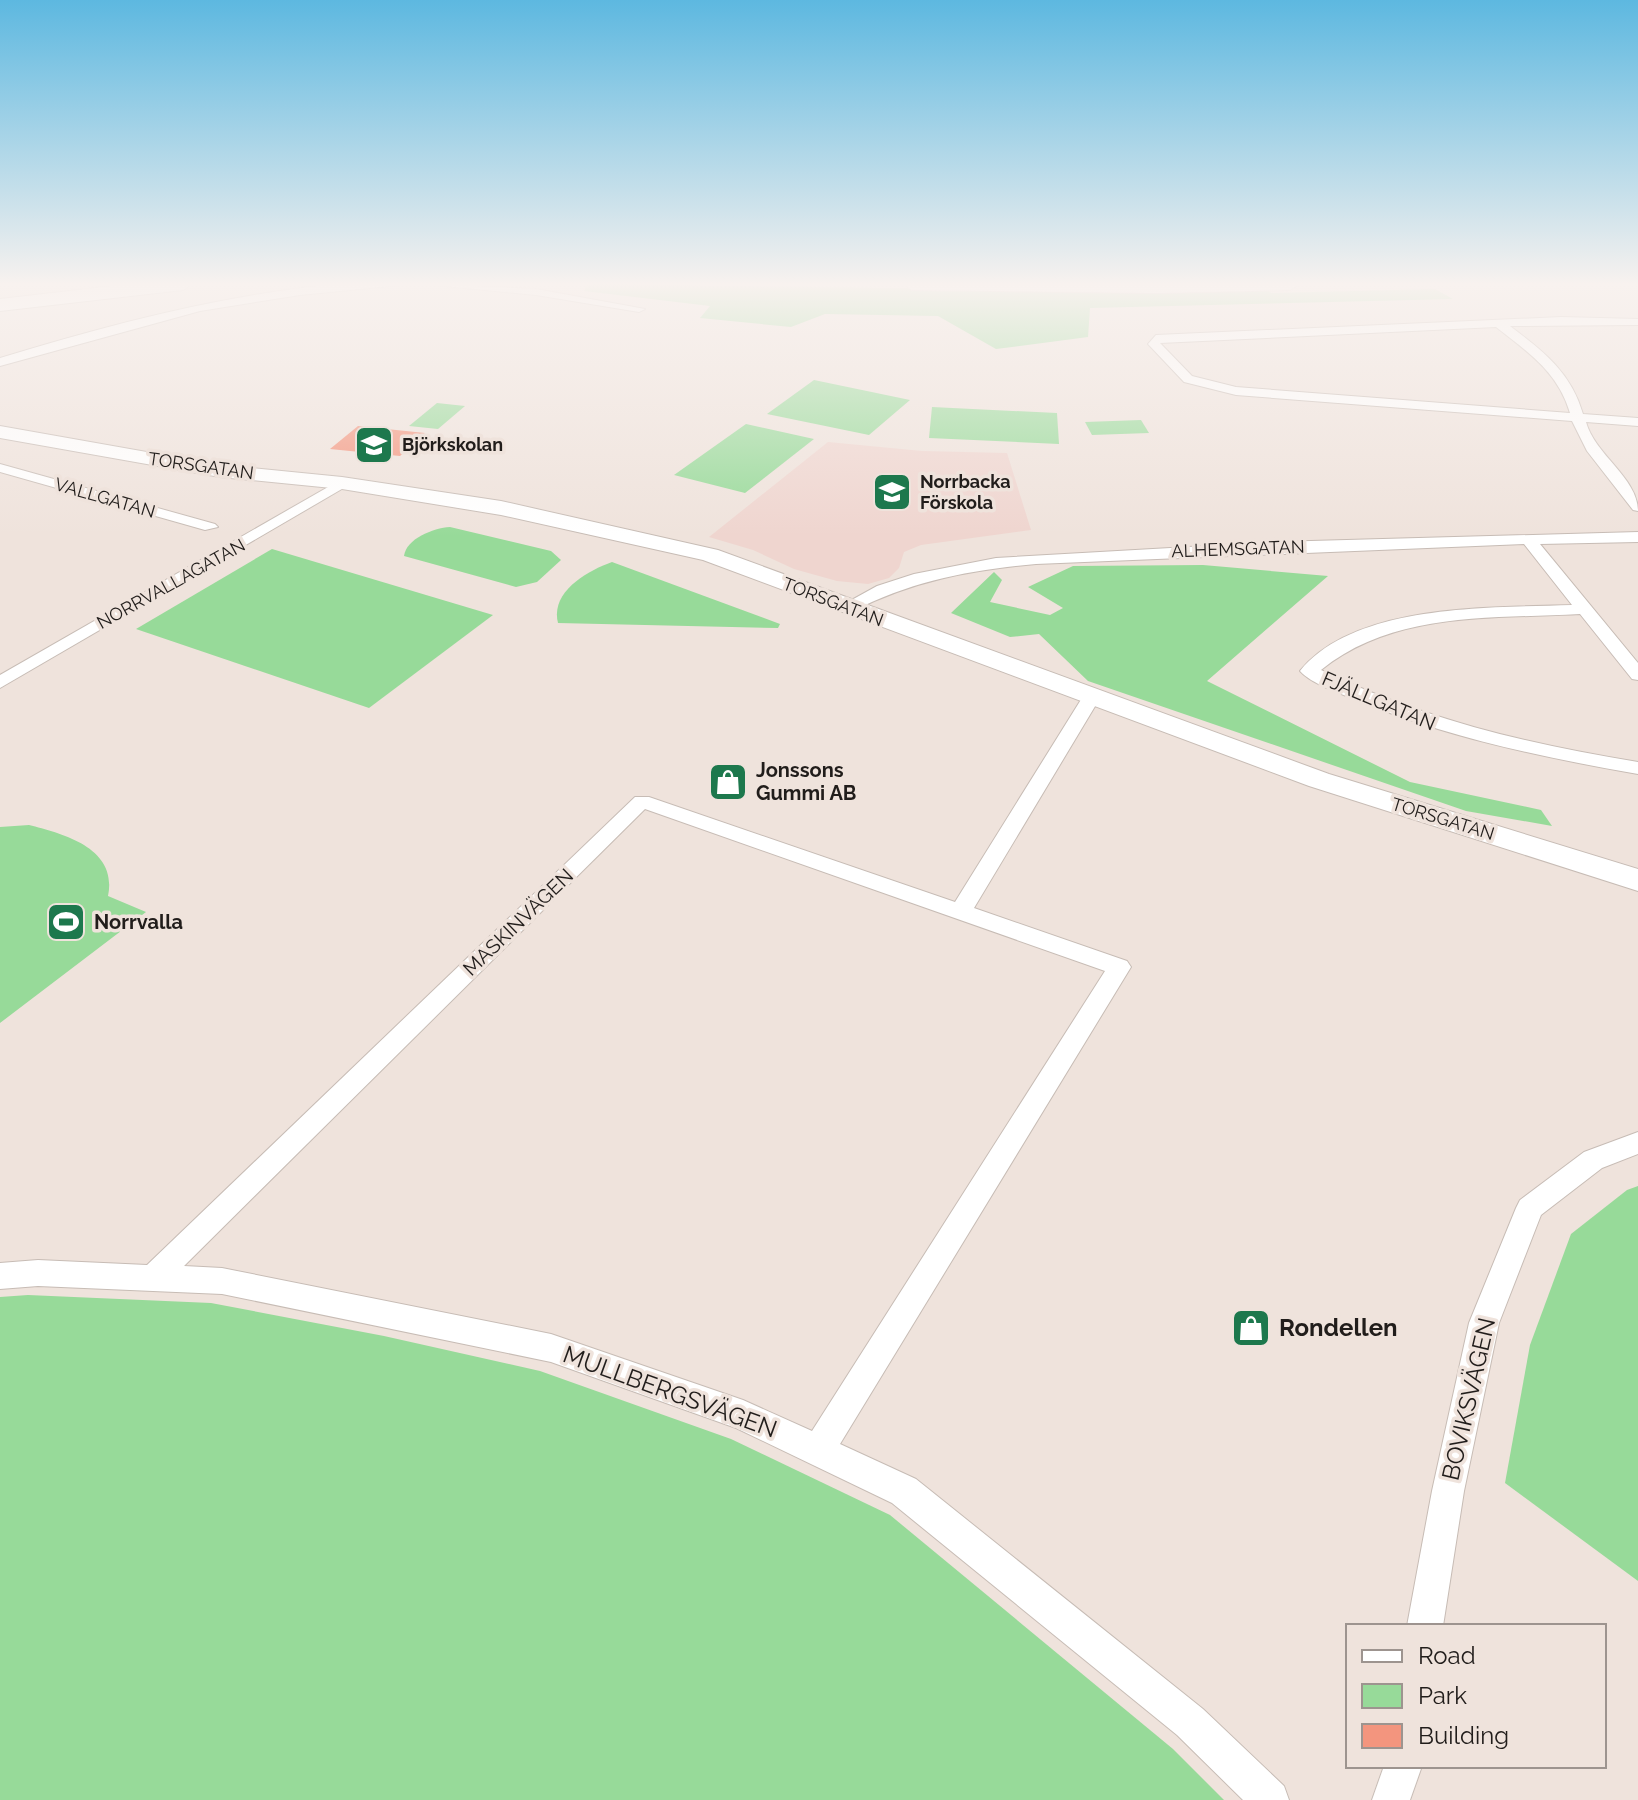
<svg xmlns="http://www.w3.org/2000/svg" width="1638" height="1800" font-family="Raleway,sans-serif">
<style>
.education{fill:#efd5cf}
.green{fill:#97da99}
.building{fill:#f3957e}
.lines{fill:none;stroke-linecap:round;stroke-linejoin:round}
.minor-casing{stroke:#c7bcb5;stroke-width:2}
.secondary-casing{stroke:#c7bcb5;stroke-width:2}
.trunk-casing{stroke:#c7bcb5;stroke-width:2}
.minor{fill:#fff;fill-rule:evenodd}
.secondary{fill:#fff;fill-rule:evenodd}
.trunk{fill:#fff;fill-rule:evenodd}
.labels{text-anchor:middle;stroke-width:7;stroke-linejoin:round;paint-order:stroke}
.far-poi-label{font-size:18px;font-weight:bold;fill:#211d1b;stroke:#efe3dc;text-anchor:start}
.far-street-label{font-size:18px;fill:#211d1b;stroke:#efe3dc}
.street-label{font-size:20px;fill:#211d1b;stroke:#efe3dc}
.poi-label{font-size:20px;font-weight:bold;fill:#211d1b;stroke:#efe3dc;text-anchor:start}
.near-poi-label{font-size:24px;font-weight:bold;fill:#211d1b;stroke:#efe3dc;text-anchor:start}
.near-street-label{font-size:24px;fill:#211d1b;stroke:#efe3dc}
</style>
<rect width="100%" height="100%" fill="#efe3dc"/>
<path class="education" d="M828,442L922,451L1007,453L1031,530L921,545L904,552L899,568L889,578L868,584L837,581L794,569L753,550L709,537Z"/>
<g class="green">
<path d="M599,284L1102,291L1265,288L1271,293L1435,289L1453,299L1090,308L1088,337L996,349L938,316L825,314L791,327L700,318L710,306L584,291L587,285Z"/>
<path d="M814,380L910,400L869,435L767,414Z"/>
<path d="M437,403L465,406L438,429L409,426Z"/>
<path d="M932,407L1057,413L1059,444L929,438Z"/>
<path d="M1141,420L1149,433L1092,435L1085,422Z"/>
<path d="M746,424L814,439L745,493L674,475Z"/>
<path d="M450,527L551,551L561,560L537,582L516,587L404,556C406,539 433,528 450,527Z"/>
<path d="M272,549L493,615L369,708L136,629Z"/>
<path d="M612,562L780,624L778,628L558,623C550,592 587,571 612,562Z"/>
<path d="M1203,565L1328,576L1207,681L1410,782L1541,810L1552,826L1466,811L1088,681L1039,634L1010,637L951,613L994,572L1002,580L990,602L1050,615L1063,608L1028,587L1073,566Z"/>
<path d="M29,825C64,834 118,848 108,896L146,912L0,1023V827Z"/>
<path d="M1638,1186V1581L1505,1483L1530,1345L1571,1234L1627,1190Z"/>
<path d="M28,1295L211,1303L384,1336L540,1371L731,1439L890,1515L1173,1749L1224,1800H0V1297Z"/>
</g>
<path class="building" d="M358,426L425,433L400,456L330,449Z"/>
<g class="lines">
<g class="minor-casing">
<g id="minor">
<path d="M338,284H410L300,295L200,311L0,366V358C111,324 222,295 338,284Z"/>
<path d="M424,284L536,289L645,309L639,312L536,295Z"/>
<path d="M1561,317L1638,319V325L1510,326C1543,351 1571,372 1583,414L1638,418V426L1586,422C1595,455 1638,478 1638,511L1633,510L1587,451L1572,421L1236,395L1184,382L1148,344L1156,335ZM1496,327C1528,352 1558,372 1570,413L1236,387L1192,376L1160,343Z"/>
<path d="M0,464L215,524L218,527L205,530L0,472Z"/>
<path d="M342,479L347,480V486L0,688V675Z"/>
<path d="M1638,532V542L1540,544L1638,663V680L1632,679L1580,614C1491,619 1394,611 1321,670C1422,719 1528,744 1638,762V774C1541,757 1445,737 1354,699C1337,692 1312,684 1300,671C1355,603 1492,608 1572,605L1524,544L1036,564C970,570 912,581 853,611L847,612L839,607L877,586L914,574L996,558L1275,542Z"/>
<path d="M1091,692L1100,698L974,908L1127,961L1131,967L840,1444L916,1479L1203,1709L1284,1786L1289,1800H1243L1177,1735L892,1503L736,1428L551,1362L222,1294L38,1286L0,1289V1263L38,1260L147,1265L635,797H649L955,902L1082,698ZM645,809L1105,971L812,1431L743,1400L551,1334L222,1268L184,1266Z"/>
<path d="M1638,1132V1154L1602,1168L1541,1215L1499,1323L1464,1491L1443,1626H1407L1432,1491L1469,1323L1516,1208L1520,1200L1584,1152Z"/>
<path d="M1384,1766H1422L1410,1800H1372Z"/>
</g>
</g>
<g class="secondary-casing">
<path id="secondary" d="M0,426L220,465L342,477L501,501L718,550L1329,774L1638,869V891L1309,786L703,560L501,515L342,489L220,477L0,438Z"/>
</g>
<g class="trunk-casing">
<g id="trunk">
<path d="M130,284H192L183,290L0,311V299Z"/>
<path d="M903,284H1299L1290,290L1157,293L912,290Z"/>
</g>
</g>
<use href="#minor" class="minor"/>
<use href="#secondary" class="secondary"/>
<use href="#trunk" class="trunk"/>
</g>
<linearGradient id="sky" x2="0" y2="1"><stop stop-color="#5db8e0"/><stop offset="0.53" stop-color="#f8f2ef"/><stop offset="1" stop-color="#f8f2ef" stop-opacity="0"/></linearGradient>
<rect width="1638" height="536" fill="url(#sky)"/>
<defs>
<g id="school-square" transform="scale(2)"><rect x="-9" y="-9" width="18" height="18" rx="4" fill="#1d784d" stroke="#efe3dc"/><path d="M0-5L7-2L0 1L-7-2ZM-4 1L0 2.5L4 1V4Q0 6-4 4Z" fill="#fff"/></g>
<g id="shop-square" transform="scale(2)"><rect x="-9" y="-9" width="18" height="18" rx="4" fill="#1d784d" stroke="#efe3dc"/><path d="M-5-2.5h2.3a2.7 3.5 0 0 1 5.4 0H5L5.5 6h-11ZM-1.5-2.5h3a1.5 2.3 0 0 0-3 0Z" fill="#fff"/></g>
<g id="stadium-square" transform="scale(2)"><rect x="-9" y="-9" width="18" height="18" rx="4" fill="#1d784d" stroke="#efe3dc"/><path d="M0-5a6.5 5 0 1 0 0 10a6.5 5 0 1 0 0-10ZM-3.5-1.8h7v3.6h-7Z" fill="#fff"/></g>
</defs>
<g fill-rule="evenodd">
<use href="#school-square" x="374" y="445"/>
<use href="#school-square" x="892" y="492"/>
<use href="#shop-square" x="728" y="782"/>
<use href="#stadium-square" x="66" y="922"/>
<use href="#shop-square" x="1251" y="1328"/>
</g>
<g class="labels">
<g class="far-poi-label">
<text x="402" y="451">Björkskolan</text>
<text x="920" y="488">Norrbacka<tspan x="920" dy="21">Förskola</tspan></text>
</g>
<g class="far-street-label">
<text transform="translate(201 466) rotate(8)" y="6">TORSGATAN</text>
<text transform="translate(105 498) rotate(16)" y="6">VALLGATAN</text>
<text transform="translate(1238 549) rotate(-2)" y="6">ALHEMSGATAN</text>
<text transform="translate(171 584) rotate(-29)" y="6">NORRVALLAGATAN</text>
<text transform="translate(833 602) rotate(21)" y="6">TORSGATAN</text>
<text transform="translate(1443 819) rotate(17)" y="6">TORSGATAN</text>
</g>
<g class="street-label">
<text transform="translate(1379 701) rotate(23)" y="7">FJÄLLGATAN</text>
<text transform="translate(518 922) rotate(-44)" y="7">MASKINVÄGEN</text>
</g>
<g class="poi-label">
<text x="756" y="777">Jonssons<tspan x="756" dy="23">Gummi AB</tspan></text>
<text x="94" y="929">Norrvalla</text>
</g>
<g class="near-poi-label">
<text x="1279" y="1336">Rondellen</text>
</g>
<g class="near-street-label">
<text transform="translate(670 1392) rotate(20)" y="8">MULLBERGSVÄGEN</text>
<text transform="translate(1469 1399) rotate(-77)" y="8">BOVIKSVÄGEN</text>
</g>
</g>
<rect x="1346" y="1624" width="260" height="144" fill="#efe3dc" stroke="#9d948f" stroke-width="2"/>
<rect x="1362" y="1650" width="40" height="12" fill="#ffffff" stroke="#9d948f" stroke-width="2"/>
<text x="1418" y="1664" font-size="24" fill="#211d1b">Road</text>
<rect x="1362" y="1684" width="40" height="24" fill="#97da99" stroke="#9d948f" stroke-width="2"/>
<text x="1418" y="1704" font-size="24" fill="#211d1b">Park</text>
<rect x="1362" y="1724" width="40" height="24" fill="#f3957e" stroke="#9d948f" stroke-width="2"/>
<text x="1418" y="1744" font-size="24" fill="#211d1b">Building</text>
</svg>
